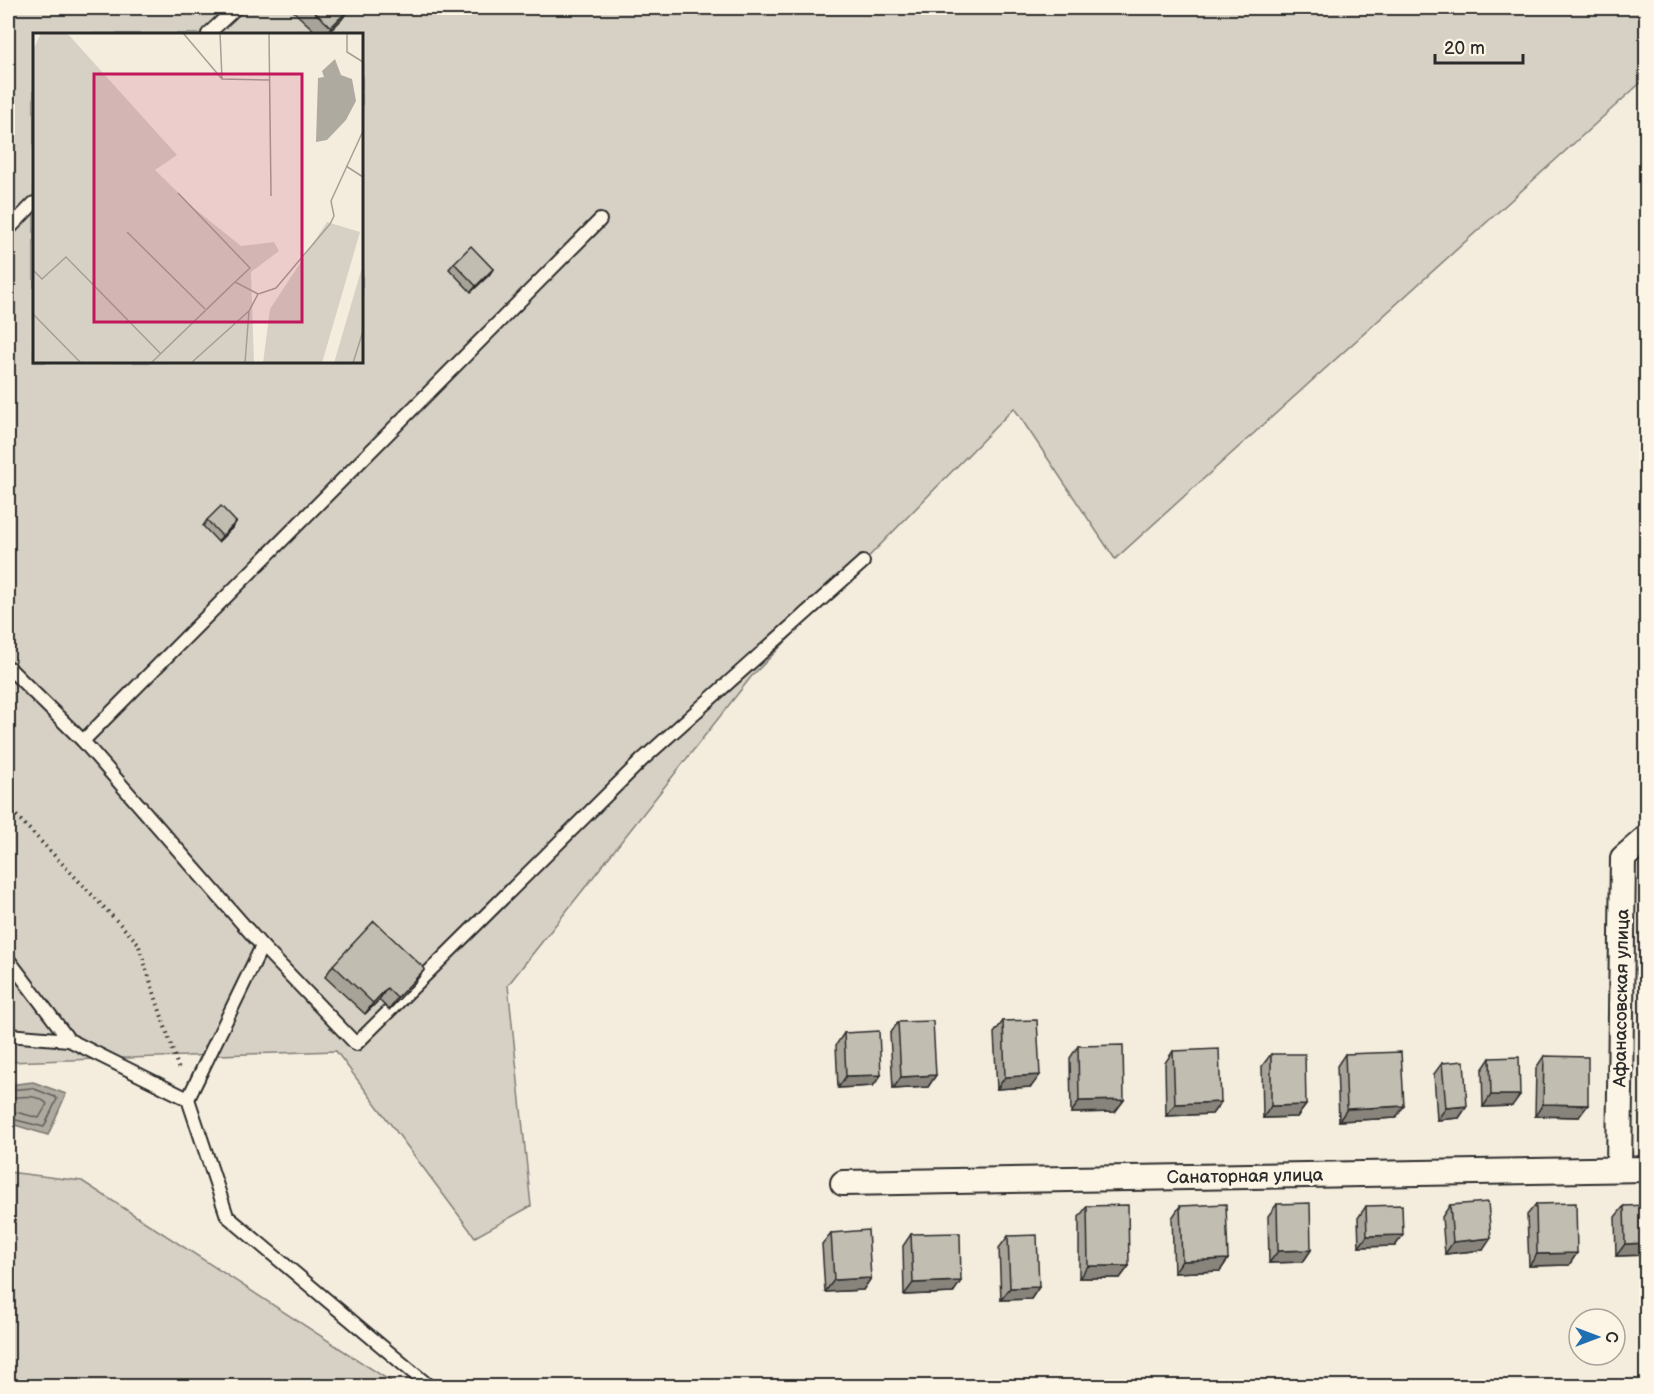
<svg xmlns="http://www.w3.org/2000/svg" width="1654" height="1394" font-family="'Balsamiq Sans',sans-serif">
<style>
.green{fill:#d6d1c4;stroke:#807e78;stroke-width:1.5;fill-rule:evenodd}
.water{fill:#afaaa0;stroke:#7a7771;stroke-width:1.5}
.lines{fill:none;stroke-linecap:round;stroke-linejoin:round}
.shore{stroke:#605e5a;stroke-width:1.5}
.lane-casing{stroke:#2b2b2b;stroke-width:16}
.street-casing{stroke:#2b2b2b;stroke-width:28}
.path{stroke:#2b2b2b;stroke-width:4;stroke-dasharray:1.5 4.5;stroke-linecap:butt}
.lane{stroke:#fcf5e5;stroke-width:12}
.street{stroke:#fcf5e5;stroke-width:24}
.wall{fill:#a7a398;stroke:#2b2b2b;stroke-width:1.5}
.shaded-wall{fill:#88847c;stroke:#2b2b2b;stroke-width:1.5}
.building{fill:#c2bdb1;stroke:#2b2b2b;stroke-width:1.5}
.labels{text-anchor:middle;stroke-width:6;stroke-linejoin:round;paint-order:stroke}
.street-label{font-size:18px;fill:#2b2b2b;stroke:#fcf5e5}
.inset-road{fill:none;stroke:#a49f96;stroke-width:1.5}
.view{fill:#c2185b;fill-opacity:0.15;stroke:#c2185b;stroke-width:3}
.inset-edge{fill:none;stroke:#2b2b2b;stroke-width:3}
</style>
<rect width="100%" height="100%" fill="#f4edde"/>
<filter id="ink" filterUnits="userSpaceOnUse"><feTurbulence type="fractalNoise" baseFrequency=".0167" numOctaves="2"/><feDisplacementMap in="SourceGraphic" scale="12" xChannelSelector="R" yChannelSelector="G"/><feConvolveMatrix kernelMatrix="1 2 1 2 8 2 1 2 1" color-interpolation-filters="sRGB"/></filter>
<g filter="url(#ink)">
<g class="green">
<path d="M8,8H1646V78L1115,559L1014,408L751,677L508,985L531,1206L475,1237L336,1051L8,1062ZM34,34H362V362H34Z"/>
<path d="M8,1172L82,1181L398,1386H8Z"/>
</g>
<path class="water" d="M33,1082L66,1094L48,1135L8,1123V1085Z"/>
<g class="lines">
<g class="shore">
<path d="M8,1090L32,1088L55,1097L57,1099L44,1127L8,1118"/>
<path d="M8,1098C21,1097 37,1093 47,1104L39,1118L8,1110"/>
</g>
<g class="lane-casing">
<g id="lane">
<path d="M208,34L236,8"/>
<path d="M8,230L34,203"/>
<path d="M8,667L83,741L262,946L188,1099"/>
<path d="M83,741L600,220"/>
<path d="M262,946L356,1044L642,760L863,562"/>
<path d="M8,959L69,1040L188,1099L227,1216L429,1386"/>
<path d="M8,1035L69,1040"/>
</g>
</g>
<g class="street-casing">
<g id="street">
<path d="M1619,1169L1623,858L1646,838"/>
<path d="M843,1183L1646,1169"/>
</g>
</g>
<path class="path" d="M8,807L138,943L179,1070"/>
<use href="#lane" class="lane"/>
<use href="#street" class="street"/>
</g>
<g class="wall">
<path d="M295,8H350L342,19L327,34H318L293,11Z"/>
<path d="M454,263L493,269L489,275L471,292L449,269Z"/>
<path d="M207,520L236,522L232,528L218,542L203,526Z"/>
<path d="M333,965L416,981L389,1010L379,1000L365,1014L325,977Z"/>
<path d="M1003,1021L1031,1087L997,1089L994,1033Z"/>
<path d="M898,1022L936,1075L928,1087L893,1089L890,1034Z"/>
<path d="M844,1033L881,1075L873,1086L838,1088L836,1045Z"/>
<path d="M1078,1046L1124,1100L1115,1112L1071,1113L1070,1058Z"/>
<path d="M1173,1051L1221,1102L1212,1114L1166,1116L1165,1063Z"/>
<path d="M1271,1054L1306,1105L1297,1117L1263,1118L1262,1066Z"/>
<path d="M1345,1054L1396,1118L1339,1121L1337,1066Z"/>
<path d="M1544,1056L1579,1117L1535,1116L1536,1068Z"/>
<path d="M1490,1058L1512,1106L1483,1107L1482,1070Z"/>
<path d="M1442,1063L1467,1106L1459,1118L1437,1120L1434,1074Z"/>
<path d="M1277,1204L1311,1250L1303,1262L1269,1263L1268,1216Z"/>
<path d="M1536,1204L1577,1253L1569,1265L1529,1266L1527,1215Z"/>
<path d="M1450,1205L1483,1250L1445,1254L1442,1217Z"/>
<path d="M1087,1206L1129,1266L1120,1278H1079V1217Z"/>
<path d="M1180,1206L1228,1259L1220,1271L1174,1273L1172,1218Z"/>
<path d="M1366,1206L1403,1235L1395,1246L1359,1247L1358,1218Z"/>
<path d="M1624,1206L1647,1255L1616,1256L1615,1217Z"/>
<path d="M831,1233L871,1278L863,1290L825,1292L822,1244Z"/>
<path d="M911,1234L953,1293L904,1295L903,1246Z"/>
<path d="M1008,1236L1039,1287L1031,1299L1001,1300L999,1248Z"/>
</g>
<g class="shaded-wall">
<path d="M350,8L342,19L327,34H326L331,27Z"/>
<path d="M493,269L489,275L471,292L476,286Z"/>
<path d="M236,522L232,528L218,542L222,536Z"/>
<path d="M425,969L416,981L389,1010L397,998Z"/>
<path d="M387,988L379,1000L365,1014L373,1003Z"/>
<path d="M881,1075L873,1086L838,1088L846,1076Z"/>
<path d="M936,1075L928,1087L893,1089L901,1077Z"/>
<path d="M1040,1075L1031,1087L997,1089L1005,1077Z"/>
<path d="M1491,1095H1520L1512,1106L1483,1107Z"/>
<path d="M1124,1100L1115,1112L1071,1113L1079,1101Z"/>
<path d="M1221,1102L1212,1114L1166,1116L1175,1104Z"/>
<path d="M1543,1104L1588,1105L1579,1117L1535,1116Z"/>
<path d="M1306,1105L1297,1117L1263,1118L1271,1106Z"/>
<path d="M1404,1106L1396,1118L1339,1121L1347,1109Z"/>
<path d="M1467,1106L1459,1118L1437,1120L1446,1108Z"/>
<path d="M1403,1235L1395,1246L1359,1247L1367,1236Z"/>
<path d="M1491,1238L1483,1250L1445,1254L1453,1242Z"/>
<path d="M1647,1243V1255L1616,1256L1625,1244Z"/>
<path d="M1311,1250L1303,1262L1269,1263L1278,1251Z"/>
<path d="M1577,1253L1569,1265L1529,1266L1537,1254Z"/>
<path d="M1228,1259L1220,1271L1174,1273L1182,1261Z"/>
<path d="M1088,1266H1129L1120,1278H1079Z"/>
<path d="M871,1278L863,1290L825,1292L834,1280Z"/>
<path d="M961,1281L953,1293L904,1295L913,1283Z"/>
<path d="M1039,1287L1031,1299L1001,1300L1010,1288Z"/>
</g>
<g class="building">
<path d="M310,8H350L331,27Z"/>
<path d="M471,246L493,269L476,286L454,263Z"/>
<path d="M221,506L236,522L222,536L207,520Z"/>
<path d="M374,921L425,969L397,998L387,988L373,1003L333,965Z"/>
<path d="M1037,1020L1040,1075L1005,1077L1003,1021Z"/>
<path d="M933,1021L936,1075L901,1077L898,1022Z"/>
<path d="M879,1031L881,1075L846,1076L844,1033Z"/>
<path d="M1123,1045L1124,1100L1079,1101L1078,1046Z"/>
<path d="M1219,1049L1221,1102L1175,1104L1173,1051Z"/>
<path d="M1401,1052L1404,1106L1347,1109L1345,1054Z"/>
<path d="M1271,1054H1305L1306,1105L1271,1106Z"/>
<path d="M1544,1056L1588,1057V1105L1543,1104Z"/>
<path d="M1519,1057L1520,1095H1491L1490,1058Z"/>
<path d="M1464,1061L1467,1106L1446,1108L1442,1063Z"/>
<path d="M1488,1202L1491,1238L1453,1242L1450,1205Z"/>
<path d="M1310,1203L1311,1250L1278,1251L1277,1204Z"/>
<path d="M1576,1203L1577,1253L1537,1254L1536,1204Z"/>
<path d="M1226,1204L1228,1259L1182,1261L1180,1206Z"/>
<path d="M1128,1205L1129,1266H1088L1087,1206Z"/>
<path d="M1402,1205L1403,1235L1367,1236L1366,1206Z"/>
<path d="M1647,1205V1243L1625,1244L1624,1206Z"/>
<path d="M868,1230L871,1278L834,1280L831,1233Z"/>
<path d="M960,1233L961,1281L913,1283L911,1234Z"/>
<path d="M1037,1235L1039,1287L1010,1288L1008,1236Z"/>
</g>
</g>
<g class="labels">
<g class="street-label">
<text transform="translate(1621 998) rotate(-89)" y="6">Афанасовская улица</text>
<text transform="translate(1245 1176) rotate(-1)" y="6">Санаторная улица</text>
</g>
</g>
<g transform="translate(33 33)">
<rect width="330" height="330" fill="#f4edde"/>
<path d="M8,0H34L144,122L122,137L162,176L208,213L241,209L246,218L218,239L221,330H0V17ZM294,189L327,199L289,330H230L237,276ZM330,231V330H301Z" fill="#d6d1c4"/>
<path d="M302,26L308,42L319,46L323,68L313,87L294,107L283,109L285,45L291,44L289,38Z" fill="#afaaa0"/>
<path class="inset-road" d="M150,0L189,46L236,47M187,0L189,46M236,0L238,163M314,0V19L330,29M313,133L330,144M145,160L217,235L202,249M94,199L172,276M0,237L9,246L33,224L128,321M0,281L48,330M118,330L202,249L225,261M158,330L216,278L225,261L243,255L297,191L301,183L298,168L330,98M212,330L216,278M320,330L330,298"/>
<path class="view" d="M61,41H269V289H61Z"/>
<rect width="330" height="330" class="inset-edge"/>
</g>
<rect width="1654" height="1394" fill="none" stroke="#fcf5e5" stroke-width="30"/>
<rect x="15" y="15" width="1624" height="1364" fill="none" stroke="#2b2b2b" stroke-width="2" filter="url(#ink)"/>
<g transform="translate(1597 1337) rotate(90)"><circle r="28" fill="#fcf5e5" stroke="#a8a49b" stroke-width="1.5"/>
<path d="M0-4.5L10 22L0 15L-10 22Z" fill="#1f6fb2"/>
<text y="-9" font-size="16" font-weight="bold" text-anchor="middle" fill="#2b2b2b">С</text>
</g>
<path d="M1435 54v9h88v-9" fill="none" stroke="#2b2b2b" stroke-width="3"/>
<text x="1444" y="54" font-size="18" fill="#2b2b2b" stroke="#fcf5e5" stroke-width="4.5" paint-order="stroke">20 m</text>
</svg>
